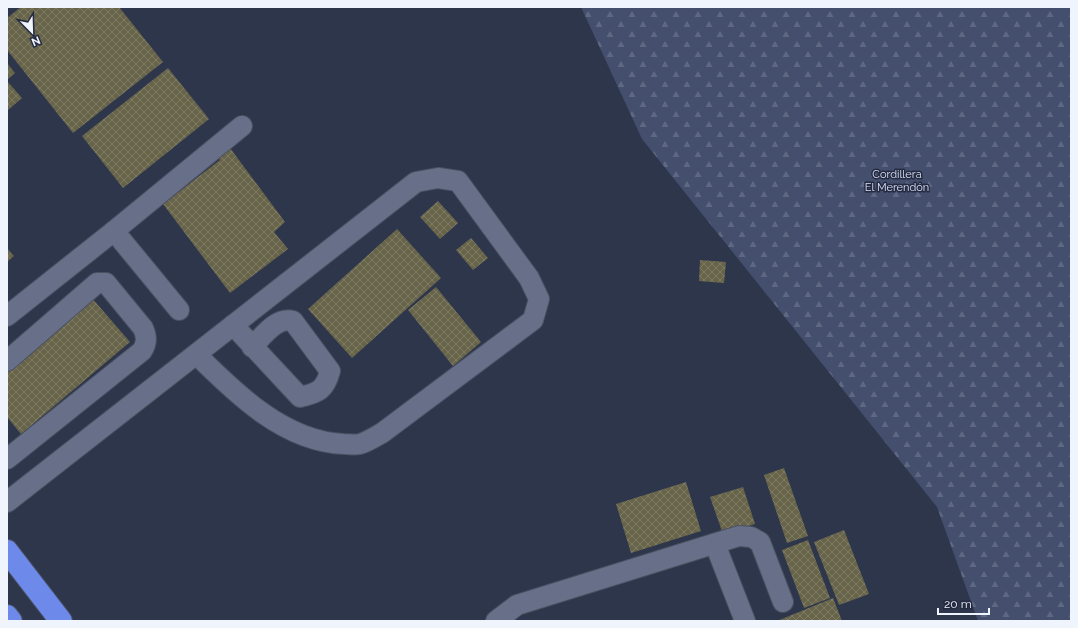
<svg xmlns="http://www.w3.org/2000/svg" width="1078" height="628" font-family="Raleway,sans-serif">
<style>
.forest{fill:url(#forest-firs)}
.building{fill:url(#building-cross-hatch)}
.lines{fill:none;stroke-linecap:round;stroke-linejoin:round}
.minor-casing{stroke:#4a5162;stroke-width:22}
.highway-casing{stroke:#4a5162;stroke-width:24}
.minor{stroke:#687089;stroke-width:20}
.highway{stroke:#6d89e9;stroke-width:22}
.labels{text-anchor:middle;stroke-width:3;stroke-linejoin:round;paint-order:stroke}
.park-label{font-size:11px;fill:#d9e1f9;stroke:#242b41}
</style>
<defs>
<pattern id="forest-firs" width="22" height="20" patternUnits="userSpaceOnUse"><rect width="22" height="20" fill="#444e6d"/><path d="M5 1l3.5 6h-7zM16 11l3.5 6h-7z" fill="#5f6883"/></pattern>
<pattern id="building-cross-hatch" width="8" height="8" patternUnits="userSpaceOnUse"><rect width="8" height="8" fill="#676449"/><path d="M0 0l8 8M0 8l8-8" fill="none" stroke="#7d7b64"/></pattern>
</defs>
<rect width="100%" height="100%" fill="#2e364c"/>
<path class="forest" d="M581,7H1071V621H978L937,507L642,139Z"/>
<g class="building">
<path d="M21,7H119L163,62L73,133L7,50V18Z"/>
<path d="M7,63L15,73L7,80Z"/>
<path d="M168,68L209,119L123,188L82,136Z"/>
<path d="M7,81L22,98L7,111Z"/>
<path d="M227,144L285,222L274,232L288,249L230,293L163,204L220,160L215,154Z"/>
<path d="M438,201L458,223L440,239L420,217Z"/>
<path d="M397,229L441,278L352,358L308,309Z"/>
<path d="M471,238L488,258L473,270L456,250Z"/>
<path d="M7,248L14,256L7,262Z"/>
<path d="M700,260L726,262L724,283L699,281Z"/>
<path d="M436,287L481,342L453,366L408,310Z"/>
<path d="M91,297L130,342L21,434L7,417V369Z"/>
<path d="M784,468L808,536L787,543L764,475Z"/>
<path d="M686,482L701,531L631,553L616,504Z"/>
<path d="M743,487L755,524L723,534L710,497Z"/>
<path d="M844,530L869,594L839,605L814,542Z"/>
<path d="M808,540L830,598L804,608L782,550Z"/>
<path d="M833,598L842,621H777Z"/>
</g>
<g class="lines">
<g class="minor-casing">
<g id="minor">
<path d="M114,231L179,310"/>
<path d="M7,316L114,231L242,126"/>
<path d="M233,325L300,397C318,393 325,390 330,371L293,321C277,316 263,336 252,347"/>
<path d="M7,361L97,283H106L143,328C147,337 147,343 142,351L7,459"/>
<path d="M7,502C143,396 279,289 416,182L438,178L458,181L529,278L539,299L533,320L382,433C375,437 367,442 360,444C355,445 349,444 344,444C285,442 236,394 196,354"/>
<path d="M715,544L745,621"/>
<path d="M496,621L517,605L739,536L751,537L760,542L783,602"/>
</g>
</g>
<g class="highway-casing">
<g id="highway">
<path d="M7,551L61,621"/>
<path d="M7,616L11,621"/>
</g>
</g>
<use href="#minor" class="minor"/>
<use href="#highway" class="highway"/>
</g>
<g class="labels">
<g class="park-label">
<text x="897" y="178">Cordillera<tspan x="897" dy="13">El Merendón</tspan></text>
</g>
</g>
<rect width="1078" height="628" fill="none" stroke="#f0f4fc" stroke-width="16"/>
<g transform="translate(32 32) rotate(157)" stroke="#242b41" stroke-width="3" paint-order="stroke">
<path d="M0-3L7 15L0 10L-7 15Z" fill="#f0f4fc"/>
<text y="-6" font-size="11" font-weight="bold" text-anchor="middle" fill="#f0f4fc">N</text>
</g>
<path d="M938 608v6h51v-6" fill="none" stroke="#f0f4fc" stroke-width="2"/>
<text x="944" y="608" font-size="12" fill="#f0f4fc" stroke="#242b41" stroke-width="3" paint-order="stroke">20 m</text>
</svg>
